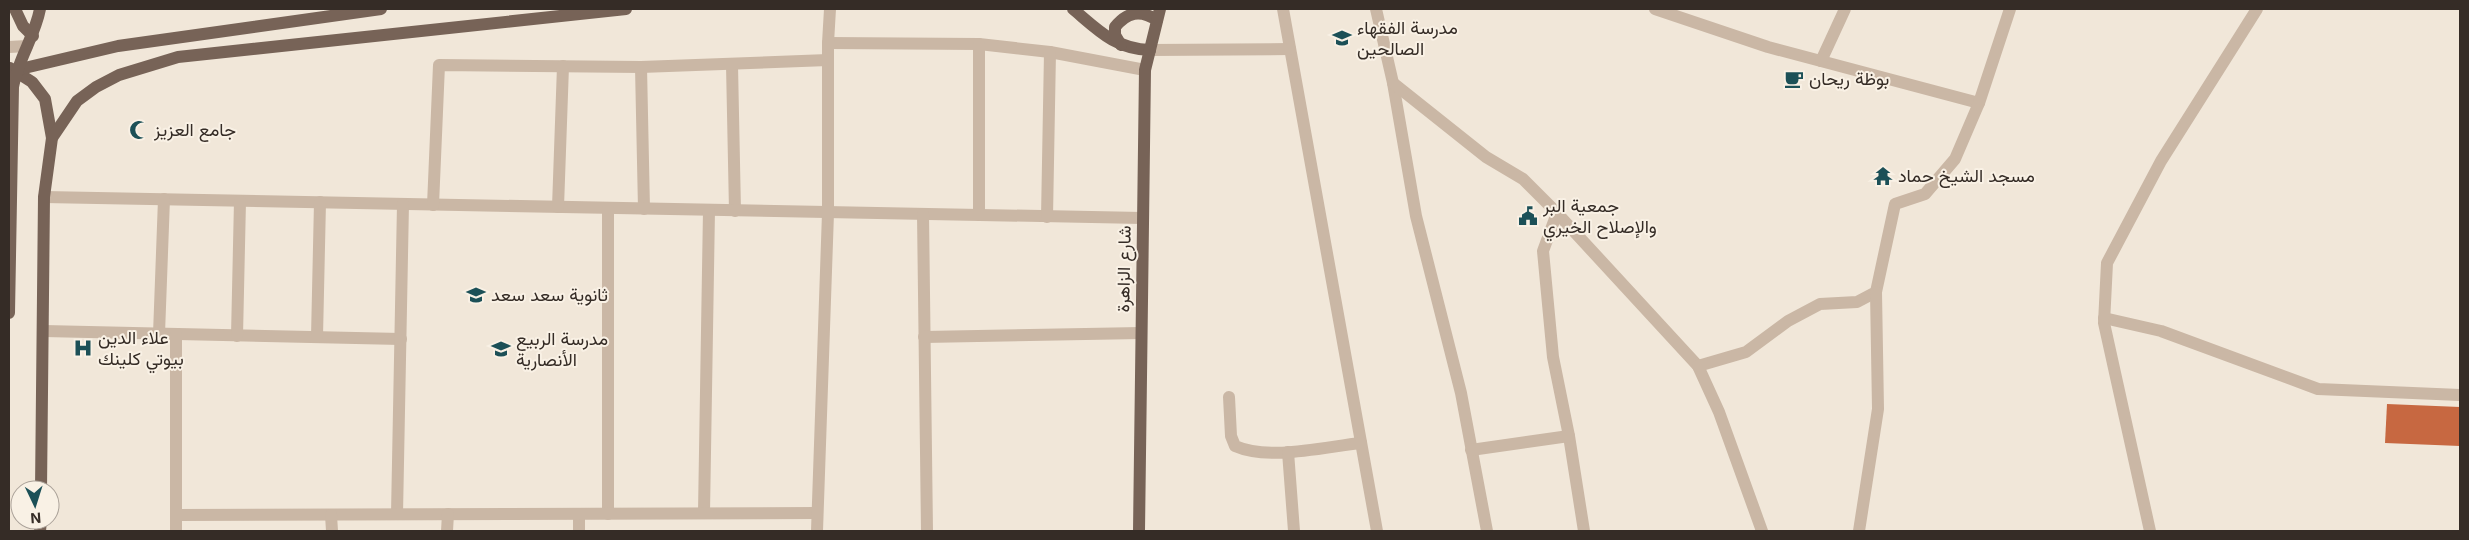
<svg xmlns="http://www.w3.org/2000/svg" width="2469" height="540" font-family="Inter,Vazirmatn,sans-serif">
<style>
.building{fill:#c76841}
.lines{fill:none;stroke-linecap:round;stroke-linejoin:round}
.minor{stroke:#cab7a5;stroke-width:12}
.major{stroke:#776357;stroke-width:12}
.labels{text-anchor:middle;stroke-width:4;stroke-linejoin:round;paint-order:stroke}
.poi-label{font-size:18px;fill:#352c26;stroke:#f9f1e5;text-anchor:start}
.street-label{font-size:18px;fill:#352c26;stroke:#f9f1e5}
</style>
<rect width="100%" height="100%" fill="#f1e7d9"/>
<path class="building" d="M2387,404L2460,407V446L2385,443Z"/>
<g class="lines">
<g class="minor">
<path d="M1283,9L1377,531"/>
<path d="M1376,9L1393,83L1416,216L1461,393L1487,531"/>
<path d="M1655,9L1768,47L1979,103"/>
<path d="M828,43L979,44L1050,52L1145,70"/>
<path d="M979,44V215"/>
<path d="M9,47L27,46"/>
<path d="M1150,50L1290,49"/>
<path d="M1821,61L1845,9"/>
<path d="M732,65L735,211"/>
<path d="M641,67L644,209"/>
<path d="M1393,83L1486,157L1523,179L1557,213L1698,366L1719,412L1762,531"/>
<path d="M44,197L1142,218"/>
<path d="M433,205L439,65L641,67L828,60"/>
<path d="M558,207L563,66"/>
<path d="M1557,213L1543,251L1553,357L1569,436L1584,531"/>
<path d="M923,214L927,531"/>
<path d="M1047,217L1050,52"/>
<path d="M2104,318L2161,331L2318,389L2460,395"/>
<path d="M44,331L401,339"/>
<path d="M159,334L164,199"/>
<path d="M237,336L240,201"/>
<path d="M317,337L320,202"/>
<path d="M924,337L1141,333"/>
<path d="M1698,366L1746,352L1788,321L1820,304L1857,302L1876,292L1895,204L1925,194L1955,159L1979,103L2010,9"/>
<path d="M1229,397L1231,436L1235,446C1269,461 1324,447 1361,443"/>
<path d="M1471,450L1569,436"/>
<path d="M1288,452L1294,531"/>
<path d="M704,513L709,210"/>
<path d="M397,514L403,204"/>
<path d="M579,514V531"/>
<path d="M608,514V208"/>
<path d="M176,515L817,513"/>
<path d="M331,515L332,531"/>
<path d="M176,531V334"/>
<path d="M447,531L448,514"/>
<path d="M817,531L828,213V43L830,9"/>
<path d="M1859,531L1878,409L1876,292"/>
<path d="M2150,531L2104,323L2107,263L2161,161L2257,9"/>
</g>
<g class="major">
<path d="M15,9L23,26L33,36"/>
<path d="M1073,9C1098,30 1115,49 1150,50"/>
<path d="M1121,45L1115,35V27C1127,12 1140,9 1157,20"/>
<path d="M10,68L32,82L45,99L52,138"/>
<path d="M16,70L118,46L381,9"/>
<path d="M9,313L13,87C18,59 35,36 40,9"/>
<path d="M41,490L44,197L52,138L77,101L96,87L119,75L178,57L626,9"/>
<path d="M40,531L41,520"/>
<path d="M1139,531L1145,70L1160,9"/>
</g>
</g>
<defs>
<g id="school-bare" transform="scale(1.5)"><path d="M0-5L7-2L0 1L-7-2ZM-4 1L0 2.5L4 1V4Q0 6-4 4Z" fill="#1c5057" stroke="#f9f1e5" stroke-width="2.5" paint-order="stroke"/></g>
<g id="cafe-bare" transform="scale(1.5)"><path d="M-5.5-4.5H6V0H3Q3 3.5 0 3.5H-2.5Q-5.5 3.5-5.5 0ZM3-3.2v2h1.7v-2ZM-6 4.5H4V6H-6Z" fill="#1c5057" stroke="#f9f1e5" stroke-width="2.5" paint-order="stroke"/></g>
<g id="mosque-bare" transform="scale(1.5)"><path d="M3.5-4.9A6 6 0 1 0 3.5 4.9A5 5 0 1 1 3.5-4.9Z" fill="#1c5057" stroke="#f9f1e5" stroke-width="2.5" paint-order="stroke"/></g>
<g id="temple-bare" transform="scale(1.5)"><path d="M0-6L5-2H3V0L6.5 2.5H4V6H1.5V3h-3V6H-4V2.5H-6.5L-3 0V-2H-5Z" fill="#1c5057" stroke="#f9f1e5" stroke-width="2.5" paint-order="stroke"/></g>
<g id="civic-bare" transform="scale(1.5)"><path d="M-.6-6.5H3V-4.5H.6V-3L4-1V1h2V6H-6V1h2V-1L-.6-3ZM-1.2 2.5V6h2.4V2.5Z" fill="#1c5057" stroke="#f9f1e5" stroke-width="2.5" paint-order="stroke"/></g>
<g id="hospital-bare" transform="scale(1.5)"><path d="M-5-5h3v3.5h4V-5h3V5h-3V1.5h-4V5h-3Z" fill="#1c5057" stroke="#f9f1e5" stroke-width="2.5" paint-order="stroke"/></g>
</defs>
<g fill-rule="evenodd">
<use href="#school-bare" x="1342" y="38"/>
<use href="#cafe-bare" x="1794" y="79"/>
<use href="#mosque-bare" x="139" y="130"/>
<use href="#temple-bare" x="1883" y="176"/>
<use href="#civic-bare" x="1528" y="216"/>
<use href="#school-bare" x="476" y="295"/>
<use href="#hospital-bare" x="83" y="348"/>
<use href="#school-bare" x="501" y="349"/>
</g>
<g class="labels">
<g class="poi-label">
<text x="1357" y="34">مدرسة الفقهاء<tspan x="1357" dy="21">الصالحين</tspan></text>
<text x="1809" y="85">بوظة ريحان</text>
<text x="154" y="136">جامع العزيز</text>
<text x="1898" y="182">مسجد الشيخ حماد</text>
<text x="1543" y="212">جمعية البر<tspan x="1543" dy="21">والإصلاح الخيري</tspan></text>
<text x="491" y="301">ثانوية سعد سعد</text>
<text x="98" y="344">علاء الدين<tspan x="98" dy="21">بيوتي كلينك</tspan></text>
<text x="516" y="345">مدرسة الربيع<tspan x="516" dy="21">الأنصارية</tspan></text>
</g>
<g class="street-label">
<text transform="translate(1124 269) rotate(-89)" y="6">شارع الزاهرة</text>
</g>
</g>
<rect width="2469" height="540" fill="none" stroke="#352c26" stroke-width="20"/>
<g transform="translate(35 505) rotate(176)"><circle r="24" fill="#f9f1e5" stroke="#aba299"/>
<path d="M0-4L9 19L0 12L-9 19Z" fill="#1c5057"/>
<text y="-8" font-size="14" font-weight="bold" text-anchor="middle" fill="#352c26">N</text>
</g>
</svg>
